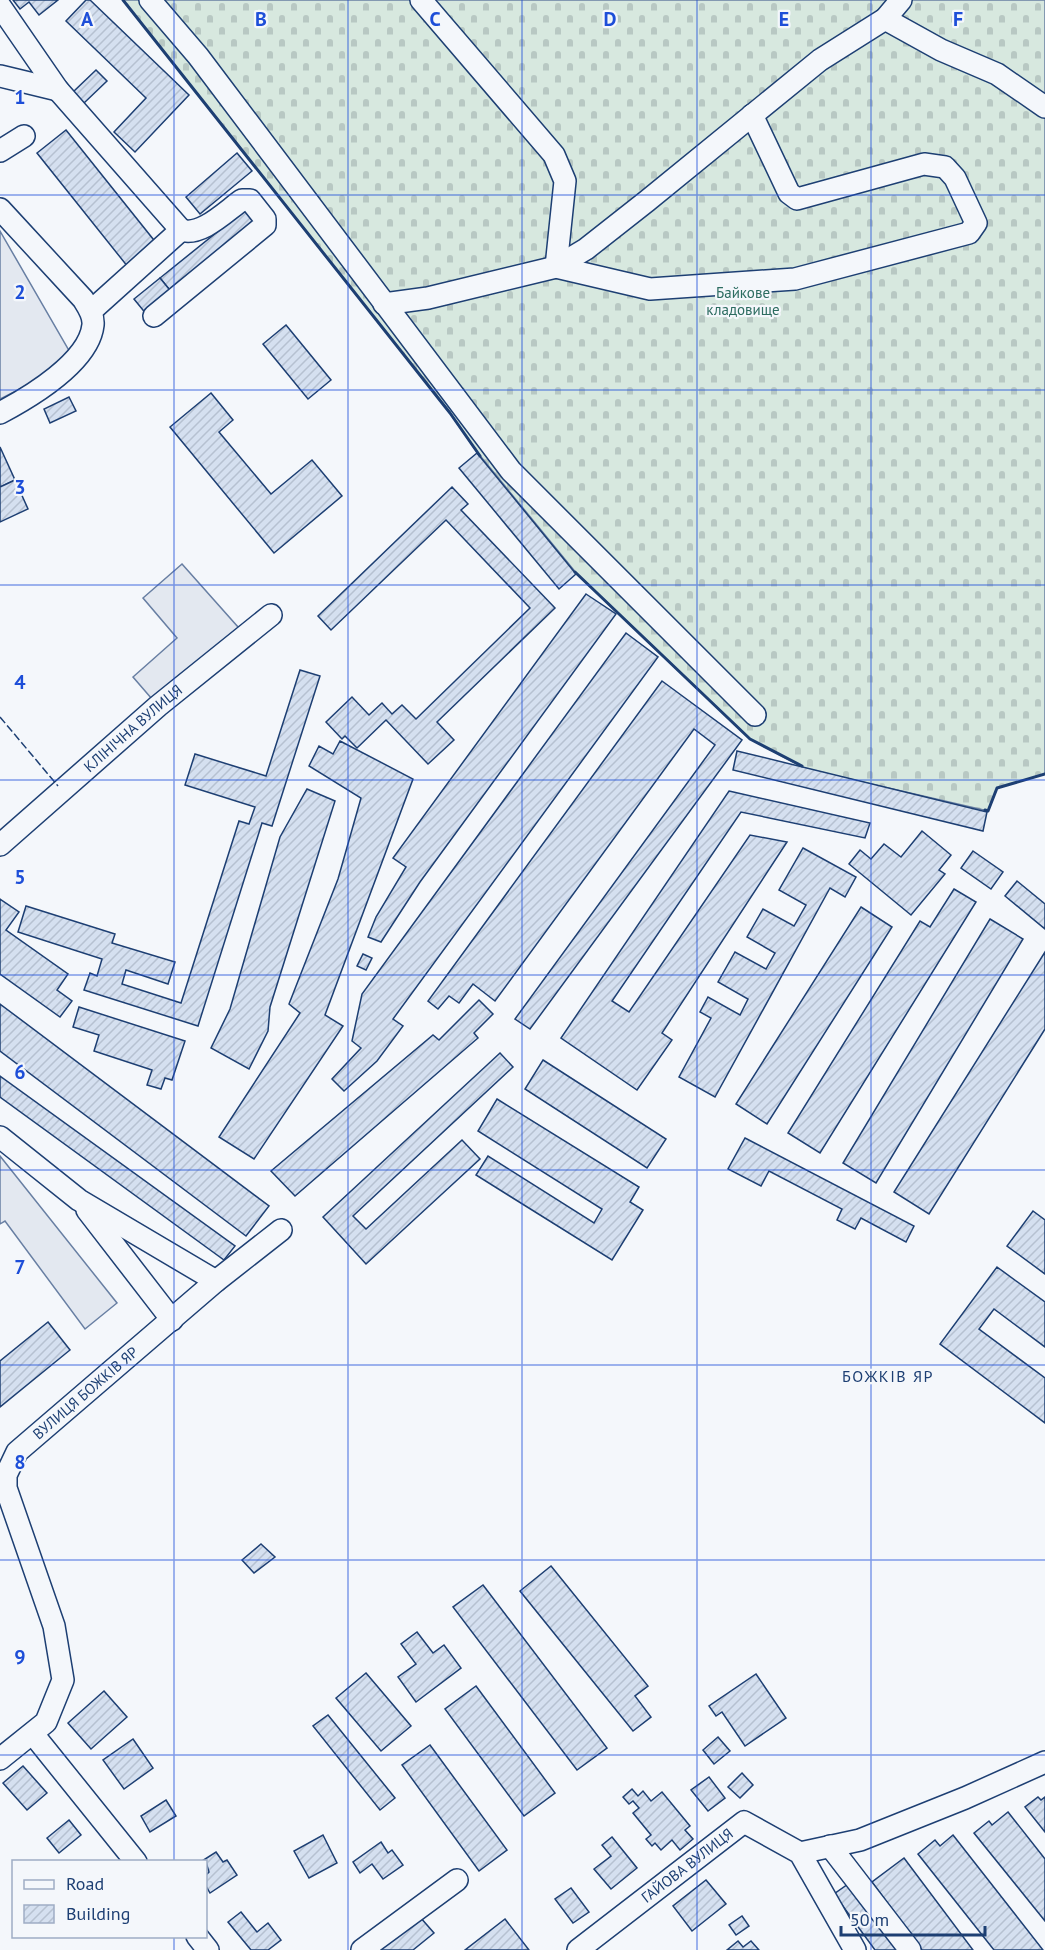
<svg xmlns="http://www.w3.org/2000/svg" width="1045" height="1950" font-family="'PT Sans',sans-serif">
<style>
.cemetery{fill:url(#cemetery-stones);stroke:#687fa3;stroke-width:1.5}
.parking{fill:#e3e8f0;stroke:#687fa3;stroke-width:1.5}
.building{fill:url(#building-hatch);stroke:#1d3f73;stroke-width:1.5}
.lines{fill:none;stroke-linecap:round;stroke-linejoin:round}
.minor-casing{stroke:#1d3f73;stroke-width:24}
.minor{stroke:#f4f7fb;stroke-width:21}
.fence{stroke:#1d3f73;stroke-width:1.5;stroke-dasharray:8 3;stroke-linecap:butt}
.wall{stroke:#1d3f73;stroke-width:3}
.grid{fill:none;stroke:#1d4ed8;stroke-width:1.5;stroke-opacity:0.55}
.labels{text-anchor:middle;stroke-width:4.5;stroke-linejoin:round;paint-order:stroke}
.park-label{font-size:15px;fill:#2c6c60;stroke:#f4f7fb}
.street-label{font-size:15px;fill:#1d3f73;stroke:#f4f7fb}
.neighbourhood-label{font-size:16px;letter-spacing:1.5px;fill:#1d3f73;stroke:#f4f7fb}
.grid-label{font-size:20px;text-anchor:middle;font-weight:bold;fill:#1d4ed8;stroke:#f4f7fb;stroke-width:4.5;stroke-linejoin:round;paint-order:stroke}
</style>
<defs>
<pattern id="cemetery-stones" width="16" height="16" patternUnits="userSpaceOnUse" patternTransform="scale(1.5)"><rect width="16" height="16" fill="#d7e8df"/><path d="M2 7V4a2 2 0 0 1 4 0v3zM10 15v-3a2 2 0 0 1 4 0v3z" fill="#b8c8c3"/></pattern>
<pattern id="building-hatch" width="6" height="6" patternUnits="userSpaceOnUse" patternTransform="scale(1.5)"><rect width="6" height="6" fill="#d5e0f0"/><path d="M-1 1l2-2M0 6l6-6M5 7l2-2" fill="none" stroke="#b6c1d1"/></pattern>
</defs>
<rect width="100%" height="100%" fill="#f4f7fb"/>
<path class="cemetery" d="M123,0H1045V774L997,788L988,811L806,769L750,739L577,574L477,452L450,413Z"/>
<g class="parking">
<path d="M0,231L75,361L0,399Z"/>
<path d="M182,564L246,636L158,706L133,677L177,638L143,598Z"/>
<path d="M0,1156L117,1303L85,1329L5,1221L0,1224Z"/>
</g>
<g class="building">
<path d="M13,0H58L39,15L29,2L20,9Z"/>
<path d="M86,0H90L189,95L135,152L114,132L146,98L66,21Z"/>
<path d="M96,70L107,81L84,103L73,92Z"/>
<path d="M66,130L157,244L128,267L37,153Z"/>
<path d="M237,153L252,171L200,214L186,197Z"/>
<path d="M247,208L260,223L173,294L160,278Z"/>
<path d="M160,278L173,294L147,315L134,299Z"/>
<path d="M286,325L331,380L308,399L263,344Z"/>
<path d="M211,393L233,420L219,432L271,494L312,460L342,496L274,553L170,427Z"/>
<path d="M69,397L76,411L50,423L44,409Z"/>
<path d="M0,447L15,480L0,487Z"/>
<path d="M477,453L576,574L559,589L459,468Z"/>
<path d="M15,480L28,509L0,522V487Z"/>
<path d="M452,487L468,504L461,510L555,608L437,722L454,740L428,764L386,720L357,748L345,736L342,739L326,722L352,697L369,715L382,703L392,714L402,705L416,719L530,608L446,520L331,630L318,616Z"/>
<path d="M586,594L616,614L420,882L381,942L368,937L376,917L406,867L393,858Z"/>
<path d="M626,633L658,657L393,1019L403,1026L377,1061L344,1091L332,1079L361,1048L352,1041L362,994Z"/>
<path d="M300,670L320,676L272,826L262,823L198,1026L84,990L90,973L97,976L102,959L18,932L26,906L115,934L112,943L175,962L168,984L126,970L122,984L181,1003L239,821L249,824L255,807L185,785L195,754L266,776Z"/>
<path d="M662,681L742,740L530,1029L515,1019L715,745L694,729L495,1001L473,984L459,1003L449,996L438,1009L428,1001Z"/>
<path d="M340,741L413,779L325,1015L343,1026L254,1159L219,1137L300,1013L289,1004L338,879L361,798L309,766L319,746L333,754Z"/>
<path d="M737,751L987,812L983,831L733,770Z"/>
<path d="M307,789L335,801L270,1007L268,1031L249,1069L211,1048L230,1009L280,837Z"/>
<path d="M729,791L870,823L865,838L741,812L612,1001L629,1012L750,835L787,842L662,1033L672,1040L637,1090L561,1038Z"/>
<path d="M922,831L951,855L939,870L945,874L911,915L849,864L860,850L871,859L884,844L901,857Z"/>
<path d="M803,848L856,877L845,897L830,888L715,1097L679,1077L711,1018L700,1012L708,997L740,1015L748,999L718,982L735,952L766,969L775,953L747,937L763,909L794,926L806,905L779,890Z"/>
<path d="M973,851L1003,872L991,889L961,868Z"/>
<path d="M1017,881L1045,904V929L1005,896Z"/>
<path d="M954,889L976,902L820,1153L788,1133L920,921L930,927Z"/>
<path d="M0,899L19,912L6,930L68,974L57,990L72,1001L60,1017L0,974Z"/>
<path d="M861,907L892,927L767,1124L736,1104Z"/>
<path d="M990,919L1023,939L876,1183L843,1163Z"/>
<path d="M1045,952V1029L929,1214L894,1192Z"/>
<path d="M363,954L372,958L366,970L357,966Z"/>
<path d="M479,1000L493,1014L474,1033L478,1038L295,1196L271,1171L433,1035L439,1040Z"/>
<path d="M0,1004L269,1206L246,1236L0,1051Z"/>
<path d="M79,1007L185,1041L172,1080L165,1078L161,1089L147,1085L152,1070L94,1051L99,1035L73,1027Z"/>
<path d="M500,1053L513,1067L353,1216L366,1229L462,1140L480,1159L366,1264L323,1217Z"/>
<path d="M543,1060L666,1139L647,1168L525,1089Z"/>
<path d="M0,1076L235,1246L224,1260L0,1097Z"/>
<path d="M497,1099L639,1187L630,1202L643,1210L612,1260L476,1175L488,1156L594,1223L602,1209L478,1131Z"/>
<path d="M745,1138L914,1226L906,1242L861,1218L855,1229L837,1220L842,1209L769,1171L761,1186L728,1169Z"/>
<path d="M1033,1211L1045,1220V1274L1007,1246Z"/>
<path d="M997,1267L1045,1302V1347L994,1309L979,1329L1045,1378V1423L940,1344Z"/>
<path d="M48,1322L70,1350L0,1407V1361Z"/>
<path d="M261,1544L275,1557L254,1573L242,1560Z"/>
<path d="M551,1566L648,1686L635,1696L651,1717L633,1731L520,1591Z"/>
<path d="M483,1585L607,1748L577,1770L453,1607Z"/>
<path d="M417,1632L433,1653L444,1645L461,1668L416,1702L398,1677L416,1664L401,1644Z"/>
<path d="M366,1673L411,1726L381,1751L336,1698Z"/>
<path d="M756,1674L786,1718L745,1746L722,1712L716,1716L709,1706Z"/>
<path d="M476,1686L555,1793L524,1816L445,1709Z"/>
<path d="M104,1691L127,1717L91,1749L68,1723Z"/>
<path d="M328,1715L395,1798L380,1810L313,1726Z"/>
<path d="M718,1737L730,1751L714,1764L703,1750Z"/>
<path d="M133,1739L153,1768L124,1789L103,1760Z"/>
<path d="M430,1745L507,1850L479,1871L402,1765Z"/>
<path d="M23,1766L47,1793L27,1810L3,1783Z"/>
<path d="M742,1773L753,1785L740,1798L728,1787Z"/>
<path d="M709,1777L725,1798L708,1811L691,1790Z"/>
<path d="M632,1789L638,1796L643,1791L651,1801L662,1792L690,1826L685,1830L693,1839L680,1850L672,1840L661,1850L655,1843L652,1846L646,1839L651,1835L633,1813L639,1808L633,1801L629,1804L623,1797Z"/>
<path d="M1038,1797L1041,1800L1045,1797V1832L1025,1807Z"/>
<path d="M166,1800L176,1816L150,1832L141,1816Z"/>
<path d="M1008,1812L1045,1859V1921L974,1833L989,1821L992,1825Z"/>
<path d="M69,1820L81,1835L59,1853L47,1838Z"/>
<path d="M323,1835L337,1863L309,1878L294,1851Z"/>
<path d="M953,1835L1043,1950H994L918,1854L935,1840L940,1846Z"/>
<path d="M612,1837L637,1868L611,1889L594,1869L611,1856L602,1845Z"/>
<path d="M381,1842L388,1853L392,1850L403,1865L383,1879L372,1864L360,1873L353,1862Z"/>
<path d="M216,1852L223,1862L227,1860L237,1875L210,1893L206,1886V1875L209,1872L206,1862L202,1861Z"/>
<path d="M904,1858L973,1950H922L872,1882Z"/>
<path d="M706,1880L726,1904L692,1931L673,1906Z"/>
<path d="M851,1882L899,1950H875L834,1894Z"/>
<path d="M571,1888L589,1912L573,1923L555,1899Z"/>
<path d="M241,1912L257,1932L268,1923L281,1940L268,1950H251L228,1922Z"/>
<path d="M742,1916L749,1926L736,1935L729,1925Z"/>
<path d="M420,1917L434,1933L413,1950H379Z"/>
<path d="M505,1919L529,1950H465Z"/>
<path d="M738,1941L743,1947L751,1941L759,1950H727Z"/>
</g>
<g class="lines">
<g class="minor-casing">
<g id="minor">
<path d="M150,0L198,56L511,471L755,715"/>
<path d="M421,0L554,155L565,181L556,267L650,289L795,279L969,233L976,223L955,178L945,167L924,164L797,199L789,193L752,115"/>
<path d="M0,6L58,90L181,230L91,311"/>
<path d="M885,19L941,50L997,74L1045,107"/>
<path d="M0,76L58,90"/>
<path d="M0,151L24,136"/>
<path d="M0,209L83,299C88,307 94,315 93,325C89,362 30,397 0,413"/>
<path d="M384,304L428,298L556,267L586,249L647,201L820,60L885,19L901,0"/>
<path d="M154,316L265,225V219L250,200H242C226,211 201,237 181,230"/>
<path id="s1" d="M0,845L158,706L271,615"/>
<path d="M0,1137L79,1200L216,1281"/>
<path d="M87,1210L172,1320"/>
<path d="M33,1734L136,1862"/>
<path id="s2" d="M0,1759L46,1722L63,1680L54,1626L6,1488V1475L17,1452L216,1281L281,1230"/>
<path d="M830,1846L910,1950"/>
<path d="M800,1853L860,1840L965,1798L1045,1762"/>
<path d="M197,1936L208,1950"/>
<path d="M362,1950L457,1880"/>
<path id="s3" d="M578,1950L744,1822L800,1853L855,1950"/>
</g>
</g>
<use href="#minor" class="minor"/>
<path class="fence" d="M0,717L58,786"/>
<g class="wall">
<path d="M123,0L450,413L480,456"/>
<path d="M575,572L750,739L802,766"/>
<path d="M985,810L988,811L997,788L1045,774"/>
</g>
</g>
<path class="grid" d="M174,0V1862M348,0V1950M522,0V1950M697,0V1950M871,0V1950M0,195H1045M0,390H1045M0,585H1045M0,780H1045M0,975H1045M0,1170H1045M0,1365H1045M0,1560H1045M0,1755H1045M174,1936V1950"/>
<g class="labels">
<g class="park-label">
<text x="743" y="298">Байкове<tspan x="743" dy="17">кладовище</tspan></text>
</g>
<g class="street-label">
<text dy="5" stroke="none"><textPath href="#s1" startOffset="177">КЛІНІЧНА ВУЛИЦЯ</textPath></text>
<text dy="5" stroke="none"><textPath href="#s2" startOffset="434">ВУЛИЦЯ БОЖКІВ ЯР</textPath></text>
<text dy="5" stroke="none"><textPath href="#s3" startOffset="138">ГАЙОВА ВУЛИЦЯ</textPath></text>
</g>
<g class="neighbourhood-label">
<text x="888" y="1382">БОЖКІВ ЯР</text>
</g>
</g>
<g class="grid-label">
<text x="87" y="26">A</text>
<text x="261" y="26">B</text>
<text x="435" y="26">C</text>
<text x="610" y="26">D</text>
<text x="784" y="26">E</text>
<text x="958" y="26">F</text>
<text x="20" y="104">1</text>
<text x="20" y="299">2</text>
<text x="20" y="494">3</text>
<text x="20" y="689">4</text>
<text x="20" y="884">5</text>
<text x="20" y="1079">6</text>
<text x="20" y="1274">7</text>
<text x="20" y="1469">8</text>
<text x="20" y="1664">9</text>
</g>
<rect x="12" y="1860" width="195" height="78" fill="#f4f7fb" stroke="#9eadc5" stroke-width="1.5"/>
<rect x="24" y="1880" width="30" height="9" fill="#f4f7fb" stroke="#9eadc5" stroke-width="1.5"/>
<text x="66" y="1890" font-size="18" fill="#1d3f73">Road</text>
<rect x="24" y="1905" width="30" height="18" fill="url(#building-hatch)" stroke="#9eadc5" stroke-width="1.5"/>
<text x="66" y="1920" font-size="18" fill="#1d3f73">Building</text>
<path d="M841 1926v9h144v-9" fill="none" stroke="#1d3f73" stroke-width="3"/>
<text x="850" y="1926" font-size="18" fill="#1d3f73" stroke="#f4f7fb" stroke-width="4.5" paint-order="stroke">50 m</text>
</svg>
